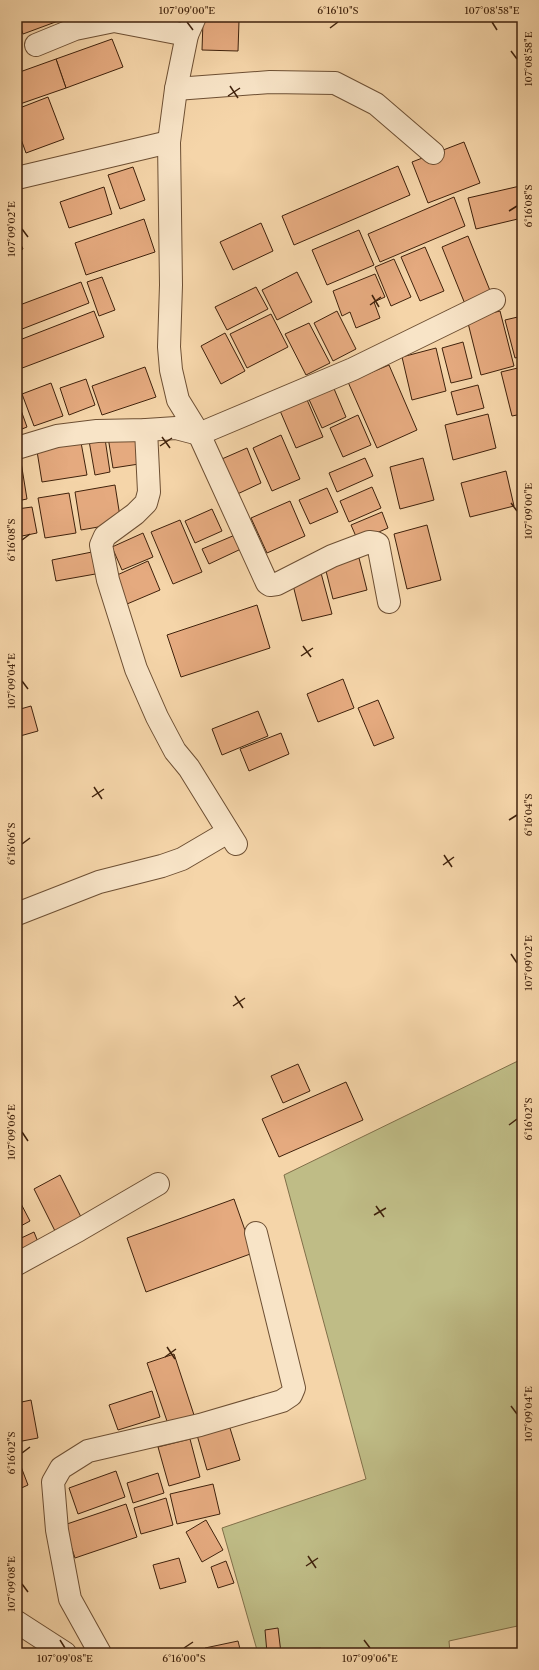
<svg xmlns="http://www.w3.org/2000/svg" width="539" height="1670" font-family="'Libre Caslon Text',serif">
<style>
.green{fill:#bfbc86;stroke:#806f49}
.building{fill:#e5aa7f;stroke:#40220c}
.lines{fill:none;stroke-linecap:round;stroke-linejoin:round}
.minor-casing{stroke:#6d4f33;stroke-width:24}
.minor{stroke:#f8e4c7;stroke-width:22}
.ticks{fill:none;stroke:#40220c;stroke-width:1.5}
.neatline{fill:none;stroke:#40220c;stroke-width:1.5}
.ticks-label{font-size:10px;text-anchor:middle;fill:#40220c}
</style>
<rect width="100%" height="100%" fill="#f5d5a9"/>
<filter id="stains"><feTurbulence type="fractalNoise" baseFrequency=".005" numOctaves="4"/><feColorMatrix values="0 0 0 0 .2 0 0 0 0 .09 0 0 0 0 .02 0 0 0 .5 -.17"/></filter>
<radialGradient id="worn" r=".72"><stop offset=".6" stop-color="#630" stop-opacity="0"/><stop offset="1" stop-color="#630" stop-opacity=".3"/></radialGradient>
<path class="green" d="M522,1059V1625L449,1641L450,1653H322L321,1648L257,1650L222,1528L366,1479L284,1175Z"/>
<g class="building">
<path d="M17,17H69L23,34Z"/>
<path d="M203,21H239L238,51L202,50Z"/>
<path d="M112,39L123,67L66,88L56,59Z"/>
<path d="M56,59L66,88L17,105V73Z"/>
<path d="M48,97L64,139L26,153L17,128V109Z"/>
<path d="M464,142L480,183L428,203L412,162Z"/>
<path d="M398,166L410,195L294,245L282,216Z"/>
<path d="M133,167L145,200L120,209L108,175Z"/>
<path d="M520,186L522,195V218L476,229L468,198Z"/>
<path d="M104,187L112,214L69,228L60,202Z"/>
<path d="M454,197L465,226L380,262L368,234Z"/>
<path d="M144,219L155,252L86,275L75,243Z"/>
<path d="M261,223L273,251L233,270L220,242Z"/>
<path d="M359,230L374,265L327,285L312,250Z"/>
<path d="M17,236L23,249L17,252Z"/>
<path d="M468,236L491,293L465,304L442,247Z"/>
<path d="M425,247L444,291L420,301L401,257Z"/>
<path d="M394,259L411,297L391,306L375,267Z"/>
<path d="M297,272L312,302L277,320L262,290Z"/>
<path d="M375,274L385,297L374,302L380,318L356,328L350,312L342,316L333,291Z"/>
<path d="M102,277L115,310L99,316L87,282Z"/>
<path d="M81,282L89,303L17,331V306Z"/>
<path d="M256,287L268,309L227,330L215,307Z"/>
<path d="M94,311L104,337L17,370V341Z"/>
<path d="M337,311L356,349L333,361L314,323Z"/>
<path d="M500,311L514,366L481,375L467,319Z"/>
<path d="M271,314L288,347L247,368L230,334Z"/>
<path d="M522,316V356L515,358L505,320Z"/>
<path d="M309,323L330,363L306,375L285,334Z"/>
<path d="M225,333L245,371L221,384L201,346Z"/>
<path d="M463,342L472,378L451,383L442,348Z"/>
<path d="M436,348L446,391L412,400L402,357Z"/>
<path d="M389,365L417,430L377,448L348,382Z"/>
<path d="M145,367L156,397L102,415L92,386Z"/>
<path d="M522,367V414L512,416L501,372Z"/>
<path d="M86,379L95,405L69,415L60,388Z"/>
<path d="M51,383L63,416L34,426L22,394Z"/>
<path d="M332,384L346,417L322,428L307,395Z"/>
<path d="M478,385L484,408L457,415L451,392Z"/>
<path d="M305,395L323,437L296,448L278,406Z"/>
<path d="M17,399L27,427L17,431Z"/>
<path d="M488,414L496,448L453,460L445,425Z"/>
<path d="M358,415L371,445L343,457L330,428Z"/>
<path d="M104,432L110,472L95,475L88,435Z"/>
<path d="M134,433L139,464L113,468L108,437Z"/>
<path d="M281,435L300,479L272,491L253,448Z"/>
<path d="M80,437L87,475L42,482L36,445Z"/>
<path d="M247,448L261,483L231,497L215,462Z"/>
<path d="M365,458L373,476L337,492L329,473Z"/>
<path d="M423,458L434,500L400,509L390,467Z"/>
<path d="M21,462L27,499L17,501V463Z"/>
<path d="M506,471L514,506L470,517L461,483Z"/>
<path d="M115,485L121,523L81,530L75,492Z"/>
<path d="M372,487L381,508L349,522L340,501Z"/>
<path d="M327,488L338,512L310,524L299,500Z"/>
<path d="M69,493L76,533L45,538L38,498Z"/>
<path d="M290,501L305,536L267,553L251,518Z"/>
<path d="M32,507L37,533L17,537V509Z"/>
<path d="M212,509L222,531L195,543L185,521Z"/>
<path d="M382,512L388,528L358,541L351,525Z"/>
<path d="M180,520L202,572L173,584L151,532Z"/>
<path d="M427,525L441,580L407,589L394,534Z"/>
<path d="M143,533L153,557L122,570L112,547Z"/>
<path d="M235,535L241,549L209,564L202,549Z"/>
<path d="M97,551L101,573L56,581L52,560Z"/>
<path d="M359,558L367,590L333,599L325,567Z"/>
<path d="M148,561L160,590L127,604L115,576Z"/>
<path d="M321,573L332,614L302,621L292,581Z"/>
<path d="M257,605L270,648L181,677L167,635Z"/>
<path d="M343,679L354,708L318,722L307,694Z"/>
<path d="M378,700L394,738L374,746L358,708Z"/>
<path d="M31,706L38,731L20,736L17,727V710Z"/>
<path d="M258,711L268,736L222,755L212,729Z"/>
<path d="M281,733L289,754L249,771L240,749Z"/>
<path d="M298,1064L310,1091L283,1103L271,1076Z"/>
<path d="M346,1082L363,1120L279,1157L262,1119Z"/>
<path d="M60,1175L83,1221L57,1235L34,1189Z"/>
<path d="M18,1198L30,1221L17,1228V1199Z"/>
<path d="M234,1199L253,1253L146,1292L127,1238Z"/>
<path d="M34,1232L40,1247L17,1257V1240Z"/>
<path d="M174,1354L194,1415L168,1424L147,1363Z"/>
<path d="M152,1391L160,1417L118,1430L109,1405Z"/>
<path d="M31,1400L38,1438L17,1442V1403Z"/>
<path d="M229,1425L240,1460L207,1470L197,1435Z"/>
<path d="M190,1439L200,1477L169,1486L158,1447Z"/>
<path d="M20,1464L28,1485L17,1490V1465Z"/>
<path d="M116,1471L125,1497L78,1514L69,1488Z"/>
<path d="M158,1473L164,1493L133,1503L127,1483Z"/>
<path d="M213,1484L220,1514L177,1524L170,1494Z"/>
<path d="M166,1498L173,1525L141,1534L134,1508Z"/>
<path d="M126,1504L137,1537L75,1558L64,1525Z"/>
<path d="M206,1520L223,1550L202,1562L186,1532Z"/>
<path d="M179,1558L186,1582L160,1589L153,1565Z"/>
<path d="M226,1561L234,1583L218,1588L211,1567Z"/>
<path d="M278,1628L281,1653H267L265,1630Z"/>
<path d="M238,1641L241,1653H206L205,1648Z"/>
</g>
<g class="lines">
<g class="minor-casing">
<g id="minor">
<path d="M195,17L187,35L176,89L169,142L171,285L169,347L171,370L178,400L199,434L267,583L270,585L277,584L332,556L369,542L376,543L378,544L389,602"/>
<path d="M36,45L75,29L114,21L187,35"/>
<path d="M176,89L270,82L335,83L376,104L433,153"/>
<path d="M17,178L169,142"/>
<path d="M146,430L149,492L146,503L135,514L105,536L101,545L108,580L136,669L157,717L175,751L189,768L236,844"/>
<path d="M17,448L57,436L97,431L146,430L176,428L199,434L353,369L494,300"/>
<path d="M17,914L99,882L162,866L182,859L228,832"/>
<path d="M17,1264L79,1230L158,1184"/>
<path d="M17,1622L65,1653"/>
<path d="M100,1653L70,1599L57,1530L53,1482L61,1468L88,1451L200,1425L282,1401L291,1395L294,1388L256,1233"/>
</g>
</g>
<use href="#minor" class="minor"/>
</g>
<path class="ticks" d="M187,22L193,30M492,22L497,30M330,28L338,22M511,51L517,59M230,86L238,98M228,96L240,88M509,211L517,206M22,229L28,237M372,295L379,307M370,305L381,297M162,437L170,448M160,446L172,438M511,503L517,511M22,540L30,534M303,646L311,657M301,656L313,648M22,681L28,689M94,787L102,799M92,797L104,789M509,820L517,815M22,844L30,838M444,855L452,867M443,865L454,857M511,954L517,963M235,996L243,1008M233,1006L245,998M509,1125L517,1119M22,1132L28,1141M376,1206L384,1217M374,1215L386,1208M167,1347L175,1359M165,1357L176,1349M511,1406L517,1414M22,1453L30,1447M308,1556L316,1568M306,1566L318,1558M22,1584L28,1592M60,1640L65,1648M364,1640L370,1648M184,1648L193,1642"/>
<rect width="539" height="1670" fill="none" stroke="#f5d5a9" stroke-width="44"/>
<rect x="22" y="22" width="495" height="1626" class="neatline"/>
<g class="ticks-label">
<text x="187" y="14">107°09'00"E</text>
<text x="338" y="14">6°16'10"S</text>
<text x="492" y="14">107°08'58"E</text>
<text transform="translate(528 59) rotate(-90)" y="4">107°08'58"E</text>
<text transform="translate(528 206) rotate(-90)" y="4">6°16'08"S</text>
<text transform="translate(11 229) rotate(-90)" y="4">107°09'02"E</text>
<text transform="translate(528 511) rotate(-90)" y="4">107°09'00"E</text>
<text transform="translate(11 540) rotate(-90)" y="4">6°16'08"S</text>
<text transform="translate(11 681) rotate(-90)" y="4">107°09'04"E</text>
<text transform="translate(528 815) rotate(-90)" y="4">6°16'04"S</text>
<text transform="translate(11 844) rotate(-90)" y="4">6°16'06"S</text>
<text transform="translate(528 963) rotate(-90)" y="4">107°09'02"E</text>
<text transform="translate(528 1119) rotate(-90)" y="4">6°16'02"S</text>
<text transform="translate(11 1132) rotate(-90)" y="4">107°09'06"E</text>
<text transform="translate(528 1414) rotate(-90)" y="4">107°09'04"E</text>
<text transform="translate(11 1453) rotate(-90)" y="4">6°16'02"S</text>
<text transform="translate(11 1584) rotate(-90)" y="4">107°09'08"E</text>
<text x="65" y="1662">107°09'08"E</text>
<text x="184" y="1662">6°16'00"S</text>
<text x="370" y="1662">107°09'06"E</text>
</g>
<rect width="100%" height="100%" filter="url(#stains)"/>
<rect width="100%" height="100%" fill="url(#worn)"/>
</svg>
